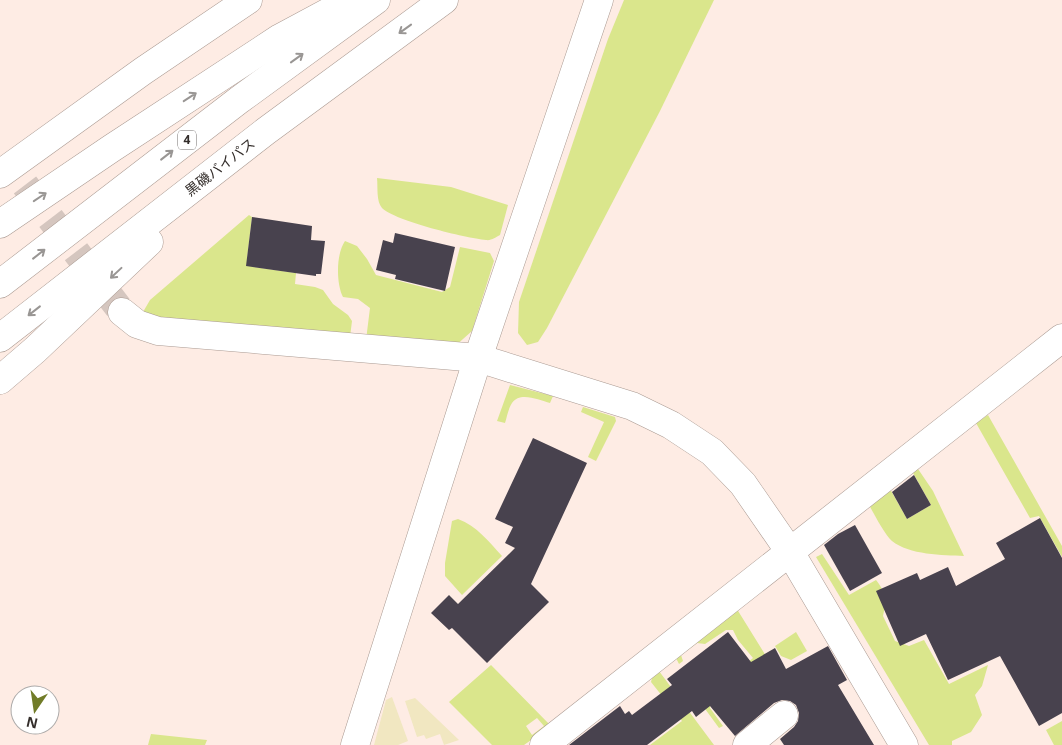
<svg xmlns="http://www.w3.org/2000/svg" width="1062" height="745" font-family="'Open Sans','Noto Sans JP',sans-serif">
<style>
.green{fill:#dae68c;fill-rule:evenodd}
.sand{fill:#f1e7c1}
.building{fill:#48424e}
.lines{fill:none;stroke-linecap:round;stroke-linejoin:round}
.minor-tunnel{stroke:#d5c6bf;stroke-width:28;stroke-dasharray:28 14;stroke-linecap:butt}
.minor-casing{stroke:#aa9a92;stroke-width:29}
.tertiary-casing{stroke:#aa9a92;stroke-width:29}
.trunk-casing{stroke:#aa9a92;stroke-width:29}
.minor{stroke:#fff;stroke-width:28}
.tertiary{stroke:#fff;stroke-width:28}
.trunk{stroke:#fff;stroke-width:28}
.oneway{stroke:#999694}
.labels{text-anchor:middle;stroke-width:5;stroke-linejoin:round;paint-order:stroke}
.shield{fill:#fff;stroke:#706c6a;stroke-width:1}
.shield-label{font-size:12px;font-weight:bold;fill:#332d2a}
.street-label{font-size:14px;fill:#332d2a;stroke:#fff}
</style>
<rect width="100%" height="100%" fill="#feece4"/>
<g class="green">
<path d="M624,0H714L660,111L547,328L538,342L527,345L518,333L519,302L608,39Z"/>
<path d="M377,178L451,187L508,205L500,235C496,237 491,241 486,240C466,238 395,221 382,208C376,201 378,187 377,178Z"/>
<path d="M249,215L252,217L247,259L254,267L296,273L295,284L315,287L323,290L333,304L348,315L352,321L350,337L162,320L143,312L150,300Z"/>
<path d="M345,241L357,246L367,259L376,275L442,292L450,287L460,247L490,253L494,261L472,331L454,347L366,340L370,308L358,299L343,297C336,283 336,254 345,241Z"/>
<path d="M510,385L553,396L550,403C539,400 520,391 512,403C508,409 507,417 505,423L497,421Z"/>
<path d="M583,407L615,417L616,421L596,461L588,457L604,422L581,412Z"/>
<path d="M988,415L1062,546V557L1039,516L1030,518L976,423Z"/>
<path d="M916,466L933,491L964,556C943,555 909,555 892,541C885,535 874,514 869,505L890,489L907,519L931,505L912,471Z"/>
<path d="M458,519C477,526 489,542 502,556L462,595L445,576V563L452,521Z"/>
<path d="M822,554L849,595L876,580C886,593 887,600 883,616L895,641L909,646L924,640L949,684L988,665L982,686L975,695L982,715L971,732L952,741V745H929L816,557Z"/>
<path d="M735,606L787,690L711,702L710,708L723,726L719,728L700,702L753,658L738,640L733,630H726L705,644L697,643L681,655L683,661L679,664L674,654L716,627L714,621Z"/>
<path d="M796,632L807,651L791,660L781,656L775,646Z"/>
<path d="M491,665L551,726L524,745H492L449,702ZM537,718L544,726L532,735L526,726Z"/>
<path d="M659,671L714,745H650L682,721L651,682L653,674Z"/>
<path d="M1062,721V745H1054L1046,730Z"/>
<path d="M151,734L207,740L205,745H148Z"/>
</g>
<g class="sand">
<path d="M392,697L408,741L398,745H374L386,700Z"/>
<path d="M415,698L459,740L444,745L440,734L426,739L424,735L417,737L405,701Z"/>
</g>
<g class="building">
<path d="M252,217L312,226L311,240L325,241L321,274H316V276L246,266Z"/>
<path d="M395,233L455,247L445,291L395,279L396,275L376,270L383,240L393,243Z"/>
<path d="M533,438L587,463L531,584L549,602L487,663L452,628L449,630L431,613L449,595L458,604L515,548L505,543L513,527L495,519Z"/>
<path d="M914,475L931,505L907,519L892,492Z"/>
<path d="M1040,518L1062,558V713L1039,726L1000,656L948,680L926,634L900,646L876,591L917,573L920,580L948,567L956,586L1005,559L996,543Z"/>
<path d="M855,525L882,573L850,591L824,545L838,534Z"/>
<path d="M728,632L751,662L775,648L786,669L828,646L847,680L838,685L874,745H784L780,739L794,727L798,721L799,713L796,705L790,701L782,700L774,703L735,736L710,706L696,717L692,711L647,745H569L620,706L625,714L629,711L632,715L672,685L667,679Z"/>
</g>
<g class="lines">
<path class="minor-tunnel" d="M25,185L122,312"/>
<g class="minor-casing">
<g id="minor">
<path d="M0,174L143,71L248,0"/>
<path d="M122,312L137,324L158,331L478,358L632,406L671,425L712,452L743,484L790,552L904,745"/>
<path d="M544,745L1062,338"/>
<path d="M747,745L784,715"/>
</g>
</g>
<g class="tertiary-casing">
<path id="tertiary" d="M355,745L478,358L599,0"/>
</g>
<g class="trunk-casing">
<g id="trunk">
<path d="M0,224L112,148L280,38L351,0"/>
<path d="M0,284L239,100L376,0"/>
<path d="M0,338L266,131L444,0"/>
<path d="M0,380L35,350L149,242"/>
</g>
</g>
<use href="#minor" class="minor"/>
<use href="#tertiary" class="tertiary"/>
<use href="#trunk" class="trunk"/>
</g>
<defs><path id="oneway-shaft" d="M-6 0H5M1.5-3L5.5 0L1.5 3" fill="none" stroke-width="1.6" stroke-linecap="round" stroke-linejoin="round" transform="scale(1.25)"/></defs>
<g class="oneway">
<use href="#oneway-shaft" transform="translate(405 29) rotate(144)"/>
<use href="#oneway-shaft" transform="translate(297 58) rotate(-36)"/>
<use href="#oneway-shaft" transform="translate(190 97) rotate(-33)"/>
<use href="#oneway-shaft" transform="translate(167 155) rotate(-38)"/>
<use href="#oneway-shaft" transform="translate(40 197) rotate(-34)"/>
<use href="#oneway-shaft" transform="translate(39 254) rotate(-38)"/>
<use href="#oneway-shaft" transform="translate(116 273) rotate(137)"/>
<use href="#oneway-shaft" transform="translate(34 311) rotate(142)"/>
</g>
<g class="labels">
<rect class="shield" x="178" y="130.5" width="18" height="19" rx="4"/>
<g class="shield-label">
<text x="187" y="144">4</text>
</g>
<g class="street-label">
<text transform="translate(220 167) rotate(-38)" y="5">黒磯バイパス</text>
</g>
</g>
<g transform="translate(35 710) rotate(193)"><circle r="24" fill="#ffffff" stroke="#adabaa"/>
<path d="M0-4L9 19L0 12L-9 19Z" fill="#717c28"/>
<text y="-8" font-size="14" font-weight="bold" text-anchor="middle" fill="#332d2a">N</text>
</g>
</svg>
